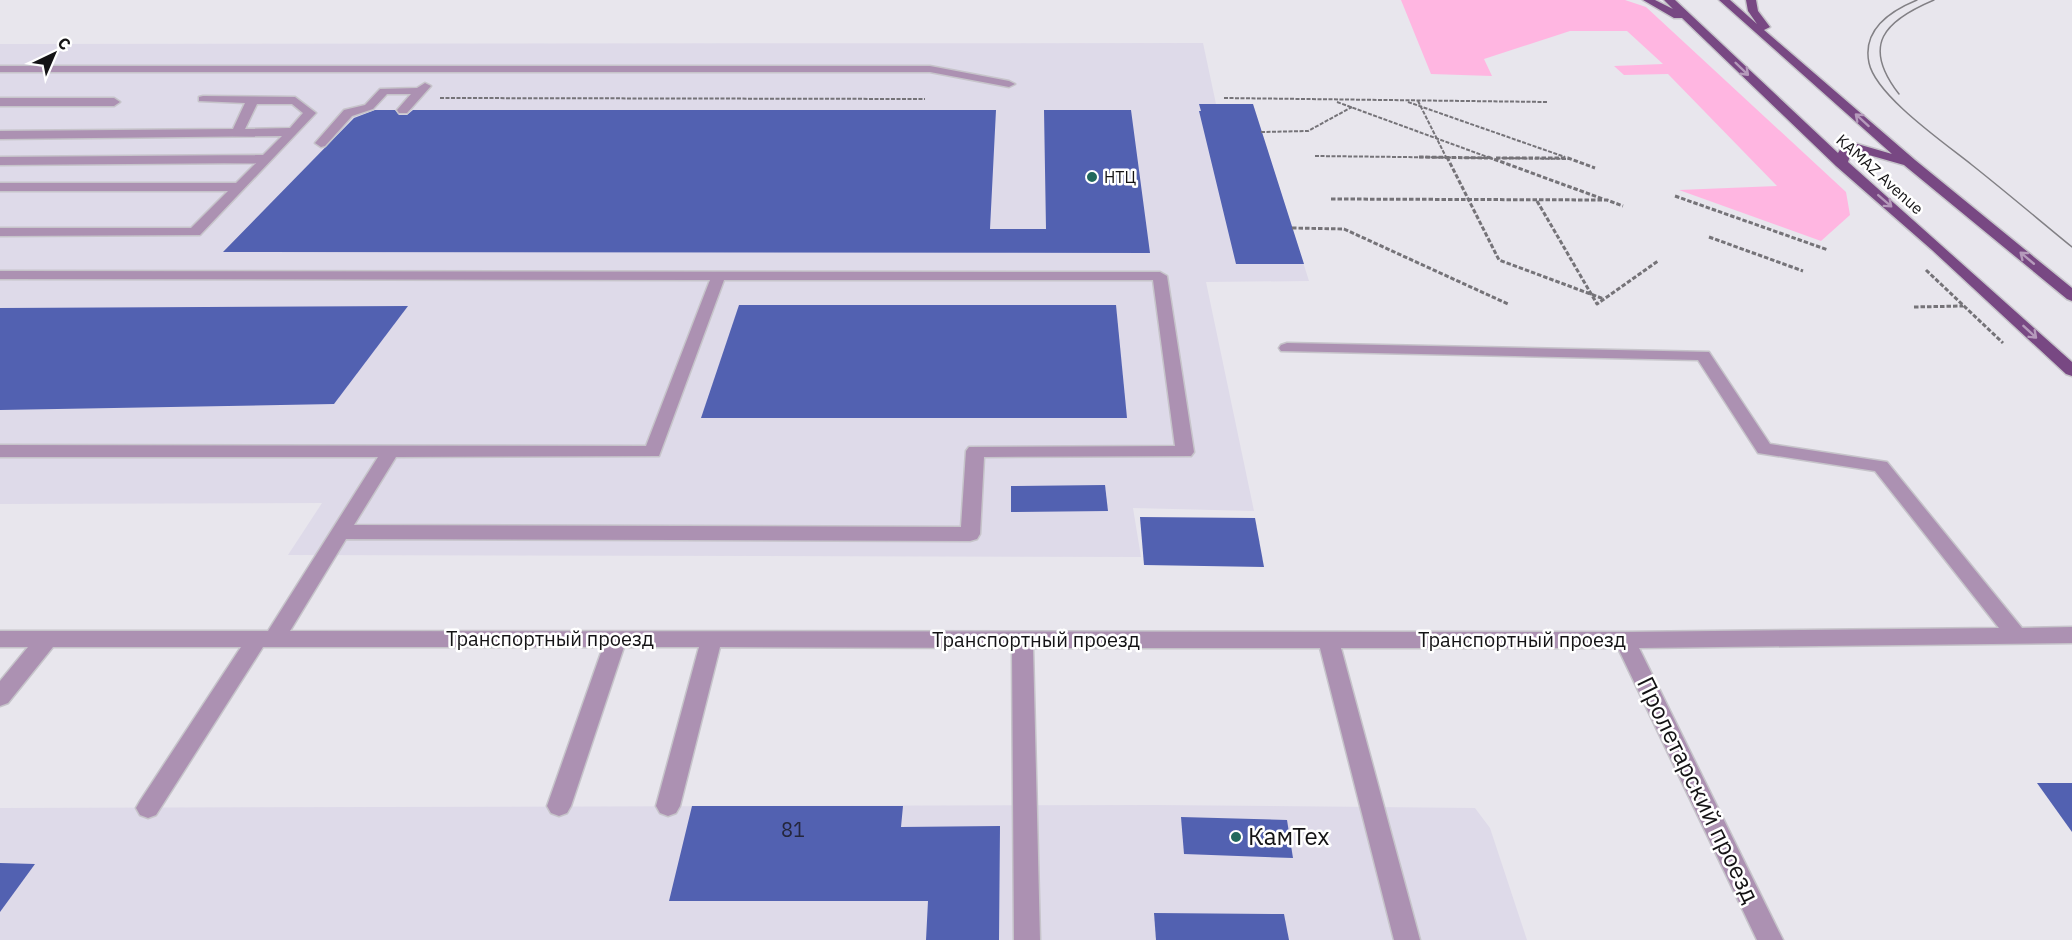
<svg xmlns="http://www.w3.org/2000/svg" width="2072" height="940" font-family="'IBM Plex Sans',sans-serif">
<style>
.built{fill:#dedae9}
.green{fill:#ffb6e1}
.building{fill:#5261b1}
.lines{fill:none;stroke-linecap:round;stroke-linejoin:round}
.minor-casing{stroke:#c6c4ca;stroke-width:3}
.major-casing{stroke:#c6c4ca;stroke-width:3}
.path-far1{stroke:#757378;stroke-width:2;stroke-dasharray:4 1.5;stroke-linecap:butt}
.path{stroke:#757378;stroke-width:3;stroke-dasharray:4.5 2;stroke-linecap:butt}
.minor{fill:#ac91b2;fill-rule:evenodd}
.major{fill:#784883;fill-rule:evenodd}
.tram{stroke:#828085;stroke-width:1.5}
.oneway{stroke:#b59abb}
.poi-dot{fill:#21685d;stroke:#fff;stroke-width:2}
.labels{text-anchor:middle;stroke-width:5;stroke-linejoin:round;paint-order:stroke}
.far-street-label{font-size:16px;fill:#141315;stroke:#fff}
.far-poi-label{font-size:16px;fill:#141315;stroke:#fff;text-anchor:start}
.street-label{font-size:20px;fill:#141315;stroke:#fff}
.near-number-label{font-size:20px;fill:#24263c}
.near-street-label{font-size:24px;fill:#141315;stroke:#fff}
.near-poi-label{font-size:24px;fill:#141315;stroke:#fff;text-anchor:start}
</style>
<rect width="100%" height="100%" fill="#e8e6ed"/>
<g class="built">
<path d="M1203,43L1216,104H1253L1309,281L1206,282L1254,511L1133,508L1141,557L288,555L322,503L0,504V44Z"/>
<path d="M1155,805L1475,808L1490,828L1527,940H0V808Z"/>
</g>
<path class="green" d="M1401,0H1625L1646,7L1846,192L1850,215L1821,241L1679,190L1777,186L1668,74L1624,75L1614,66L1663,64L1627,31H1570L1484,59L1492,76L1431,74Z"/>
<g class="building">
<path d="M1199,104H1253L1304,264H1236L1199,111H1201Z"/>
<path d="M375,110H395L399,115H407L413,110H996L990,229H1046L1044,110H1131L1150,253L223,252L354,118Z"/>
<path d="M739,305H1116L1127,418H701Z"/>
<path d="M408,306L334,404L0,410V308Z"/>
<path d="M1105,485L1108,511L1011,512V486Z"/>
<path d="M1140,517L1255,518L1264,567L1144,565Z"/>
<path d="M2037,783H2072V832Z"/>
<path d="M692,806H903L901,827L1000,826L999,940H926L928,901H669Z"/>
<path d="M1181,817L1287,820L1293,858L1184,854Z"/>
<path d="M0,863L35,864L0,912Z"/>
<path d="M1154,913L1284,914L1289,940H1156Z"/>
</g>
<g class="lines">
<g class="minor-casing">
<g id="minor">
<path d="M0,66H930L1009,81L1015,84L1009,87L930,72H0Z"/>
<path d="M425,83L431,86L407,113H399L397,110L411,94H387L373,109L352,116L325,146L321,147L315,143L344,110L365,105L380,89L417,88Z"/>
<path d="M203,96L295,97L316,113L200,235L0,236V228H191L228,191H0V183H236L256,163L0,165V157L263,155L282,136L0,139V131L233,129L245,103L199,101V97ZM257,104H292L303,113L290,128L245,129Z"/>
<path d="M0,98H114L120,102L114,106H0Z"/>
<path d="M0,271L1160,272L1167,276L1194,452L1191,456L984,457L980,534L977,539L970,541L346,539L290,631L1625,632L1999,628L1875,471L1758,453L1698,360L1281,351L1279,348L1281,345L1287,343L1709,352L1770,444L1887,462L2022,628L2072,627V643L1639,648L1783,940H1757L1618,648H1341L1420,940H1394L1320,648H1033L1040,940H1014L1012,648L720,647L680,806L676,813L668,816L660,813L656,806L699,647H624L571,806L567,813L559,816L551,813L547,806L603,647H263L156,815L148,818L140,815L136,808L140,801L241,647H53L8,703L0,706V681L28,647H0V631H268L378,457H0V445L646,446L710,280L0,279ZM724,280H1153L1175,446L969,447L966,451L961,527L354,525L396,457L659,456Z"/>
</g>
</g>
<g class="major-casing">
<path id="major" d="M1643,0H1655L1673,9L1664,0H1675L1838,153L1841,148L1854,143L1892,154L1719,0H1730L1757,24L1748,11L1746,0H1756L1758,11L1770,27L1764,30L1915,160L2072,288V301L2067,299L1904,165L1855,151L1851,153L1848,162L2072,362V376L2066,374L1932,250L1836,166L1682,18H1674Z"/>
</g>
<g class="path-far1">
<path d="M440,98L925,99"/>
<path d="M1224,98L1547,102"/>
<path d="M1418,101L1447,159"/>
<path d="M1337,102L1493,159"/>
<path d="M1408,102L1565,157"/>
<path d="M1261,132L1308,131L1352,107"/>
<path d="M1315,156L1488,158"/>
<path d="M1496,158L1570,159"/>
</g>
<g class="path">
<path d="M1419,157L1488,158"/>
<path d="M1447,157L1499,260L1604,299"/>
<path d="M1488,157L1603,199"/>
<path d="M1496,158H1568L1595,168"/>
<path d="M1675,196L1828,250"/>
<path d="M1331,199L1607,200L1623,206"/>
<path d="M1537,201L1597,304L1658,261"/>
<path d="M1292,228L1344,229L1508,304"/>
<path d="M1709,237L1803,271"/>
<path d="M1926,270L2003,343"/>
<path d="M1914,307L1963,306"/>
</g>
<use href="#minor" class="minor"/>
<use href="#major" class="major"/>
<g class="tram">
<path d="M1917,0C1890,11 1862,30 1869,63C1876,96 1946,144 1972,165C2006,192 2039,220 2072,247"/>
<path d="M1899,94C1861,45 1884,21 1934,0"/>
</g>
</g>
<defs><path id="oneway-shaft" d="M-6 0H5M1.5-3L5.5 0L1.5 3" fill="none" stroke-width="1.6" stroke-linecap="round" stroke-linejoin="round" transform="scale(1.5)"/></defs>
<g class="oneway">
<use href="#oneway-shaft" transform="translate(1742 69) rotate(44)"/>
<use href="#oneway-shaft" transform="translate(1862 120) rotate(-138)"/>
<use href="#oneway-shaft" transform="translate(1885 201) rotate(41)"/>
<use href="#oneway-shaft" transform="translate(2027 258) rotate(-140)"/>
<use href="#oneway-shaft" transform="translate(2030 332) rotate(43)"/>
</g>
<g class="poi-dot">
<circle cx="1092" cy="177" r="6"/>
<circle cx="1236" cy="837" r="6"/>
</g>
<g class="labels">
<g class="far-street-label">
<text transform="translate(1880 174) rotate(42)" y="6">KAMAZ Avenue</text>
</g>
<g class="far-poi-label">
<text x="1104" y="183">НТЦ</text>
</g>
<g class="street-label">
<text x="550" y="646">Транспортный проезд</text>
<text x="1036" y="647">Транспортный проезд</text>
<text x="1522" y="647">Транспортный проезд</text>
</g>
<g class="near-number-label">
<text x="793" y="837">81</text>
</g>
<g class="near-street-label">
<text transform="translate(1698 790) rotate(64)" y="8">Пролетарский проезд</text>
</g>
<g class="near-poi-label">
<text x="1248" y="845">КамТех</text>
</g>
</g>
<g transform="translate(54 54) rotate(44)" stroke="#ffffff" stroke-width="4.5" paint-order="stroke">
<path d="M0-4.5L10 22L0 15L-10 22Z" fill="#141315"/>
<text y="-9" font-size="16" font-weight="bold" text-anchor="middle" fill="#141315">С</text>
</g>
</svg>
